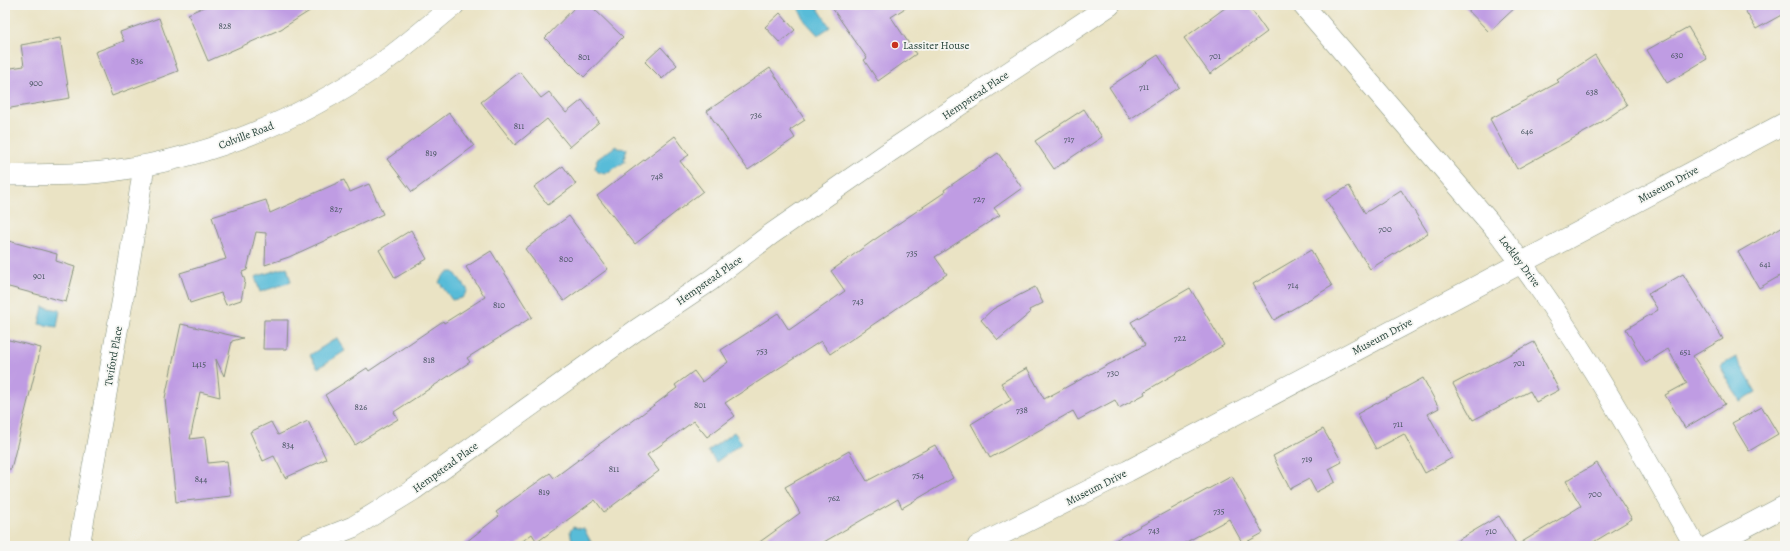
<svg xmlns="http://www.w3.org/2000/svg" width="1790" height="551" font-family="Alegreya,serif">
<style>
.water{fill:#59bcd8;stroke:#3c7c86}
.building{fill:#bf9ce3}
.lines{fill:none;stroke-linecap:round;stroke-linejoin:round}
.street-casing{stroke:#84907c;stroke-width:22}
.street{stroke:#fff;stroke-width:21}
.poi-dot{fill:#c8321e;stroke:#f6f6f2;stroke-width:1.5}
.labels{text-anchor:middle;stroke-width:3.5;stroke-linejoin:round;paint-order:stroke}
.number-label{font-size:9px;fill:#475560}
.poi-label{font-size:11px;fill:#1f3d34;stroke:#f6f6f2;text-anchor:start}
.street-label{font-size:11px;fill:#1f3d34;stroke:#f6f6f2}
</style>
<rect width="100%" height="100%" fill="#f6f6f2"/>
<filter id="ink" filterUnits="userSpaceOnUse"><feTurbulence type="fractalNoise" baseFrequency=".025" numOctaves="2"/><feDisplacementMap in="SourceGraphic" scale="8" xChannelSelector="R" yChannelSelector="G"/><feConvolveMatrix kernelMatrix="1 2 1 2 8 2 1 2 1" color-interpolation-filters="sRGB"/></filter>
<filter id="wash" filterUnits="userSpaceOnUse"><feTurbulence type="fractalNoise" baseFrequency=".012" numOctaves="4" result="noise"/><feDisplacementMap in="SourceGraphic" scale="16" xChannelSelector="R" yChannelSelector="G"/><feGaussianBlur stdDeviation="0.9" result="paint"/><feColorMatrix in="noise" values="0 0 0 0 0 0 0 0 0 0 0 0 0 0 0 0 0 1.4 0 .05"/><feComposite in="paint" operator="in"/></filter>
<g filter="url(#wash)">
<rect width="100%" height="100%" fill="#eae3c4"/>
<g class="water">
<path d="M797,5H816L830,27L818,35L805,21Z"/>
<path d="M616,146L617,148L627,149L624,159L626,161L605,174L598,172L595,168L597,162L596,160Z"/>
<path d="M287,267L291,282L260,292L255,277Z"/>
<path d="M450,272H454L468,290L462,298L452,300L439,282L445,274Z"/>
<path d="M43,307L60,310L57,327L39,324Z"/>
<path d="M337,338L345,351L318,368L310,355Z"/>
<path d="M1736,357L1756,392L1740,401L1720,366Z"/>
<path d="M734,432L742,443L716,462L708,451Z"/>
<path d="M573,527L581,529L583,527L593,546L573,545L570,531Z"/>
</g>
<g id="blocks">
<g class="building">
<path d="M208,5H319L281,29L208,61L188,14Z"/>
<path d="M577,5H590L623,37L584,77L545,38Z"/>
<path d="M830,5H910L891,17L916,54L878,81L864,60L867,58Z"/>
<path d="M1229,5H1248L1267,32L1210,74L1184,38Z"/>
<path d="M1463,5H1518L1489,32Z"/>
<path d="M1742,5H1785V13L1756,29Z"/>
<path d="M780,13L795,30L780,43L765,27Z"/>
<path d="M159,18L178,71L112,96L95,52L124,41L120,32Z"/>
<path d="M1688,27L1707,59L1667,83L1647,50Z"/>
<path d="M60,38L70,98L5,109V69L24,66L21,45Z"/>
<path d="M661,47L677,65L662,79L645,62Z"/>
<path d="M1158,55L1179,87L1130,119L1109,87Z"/>
<path d="M1595,55L1627,105L1594,127L1517,169L1490,119L1559,82L1557,80Z"/>
<path d="M770,68L805,120L790,130L795,138L748,170L707,111Z"/>
<path d="M520,72L541,98L549,92L566,113L582,100L599,122L570,147L547,119L515,145L481,102Z"/>
<path d="M1084,109L1102,137L1054,169L1035,141Z"/>
<path d="M449,113L474,146L412,192L387,159Z"/>
<path d="M675,136L689,155L680,161L703,191L635,244L597,196Z"/>
<path d="M998,153L1022,188L994,208L1000,215L935,257L947,274L830,354L821,341L725,403L735,416L707,437L694,421L647,455L659,471L604,512L595,500L537,542L532,534L516,546H461L499,516L496,512L550,473L554,478L625,425L626,426L677,388L675,385L694,371L702,382L728,362L721,350L778,313L789,330L845,291L831,271L874,240L945,192L944,190Z"/>
<path d="M563,166L576,184L548,205L534,187Z"/>
<path d="M344,180L350,192L369,184L383,214L289,257L265,265L266,233L256,232L247,270L242,272L245,281L241,300L226,305L221,293L190,303L180,273L226,259L212,217L266,200L270,213Z"/>
<path d="M1349,186L1365,213L1401,190L1428,233L1370,269L1326,200Z"/>
<path d="M569,216L608,269L564,301L525,249Z"/>
<path d="M1785,225V273L1759,288L1738,252Z"/>
<path d="M411,230L427,259L395,278L379,250Z"/>
<path d="M5,240L57,254L56,261L75,267L66,302L5,286Z"/>
<path d="M1311,250L1332,286L1274,320L1253,284Z"/>
<path d="M491,251L532,317L467,358L470,362L394,412L398,419L355,445L325,395L367,368L369,371L443,321L444,323L485,297L466,267Z"/>
<path d="M1683,274L1723,339L1693,356L1725,404L1685,428L1665,395L1687,383L1668,349L1646,363L1626,329L1658,310L1648,294Z"/>
<path d="M1035,287L1043,303L1029,310L1030,313L998,340L981,320L993,309Z"/>
<path d="M1190,288L1224,345L1144,392L1145,394L1119,408L1115,400L1078,420L1073,411L990,458L971,424L1011,400L1001,383L1027,368L1044,399L1145,345L1131,322Z"/>
<path d="M264,320H288L287,349H263Z"/>
<path d="M181,324L243,338L232,341L224,376L216,359L220,397L200,392L190,439L205,437L208,463L227,461L231,496L176,502L165,398Z"/>
<path d="M5,339L41,348L11,469H5V419L10,400L5,399Z"/>
<path d="M1534,342L1559,390L1536,402L1530,391L1473,420L1453,384Z"/>
<path d="M1423,378L1439,408L1428,414L1452,458L1425,473L1404,434L1376,449L1357,414Z"/>
<path d="M1762,407L1778,434L1749,451L1732,423Z"/>
<path d="M308,421L326,459L285,478L274,456L263,461L250,432L271,422L278,435Z"/>
<path d="M1323,429L1342,462L1329,469L1335,482L1316,492L1309,479L1290,489L1273,456Z"/>
<path d="M935,445L953,478L902,508L898,499L817,546H754L800,513L785,487L849,451L867,481Z"/>
<path d="M1597,463L1632,519L1587,546H1448L1499,516L1517,545L1581,506L1566,481Z"/>
<path d="M1232,476L1263,533L1243,544L1229,519L1179,546H1104Z"/>
</g>
</g>
</g>
<g filter="url(#ink)">
<use href="#blocks" fill-opacity="0" stroke="#84907c" stroke-width="1"/>
<g class="lines">
<g class="street-casing">
<g id="street">
<path d="M1303,5L1497,231C1574,328 1634,438 1695,546"/>
<path d="M5,175C40,174 76,176 111,171C206,158 296,122 376,67C403,49 428,26 454,5"/>
<path d="M79,546L129,264L144,166"/>
<path d="M305,546L353,527L413,490L635,331L711,280L770,235L889,152L1110,5"/>
<path d="M978,546L1128,471L1785,123"/>
<path d="M1709,546L1785,506"/>
</g>
</g>
<use href="#street" class="street"/>
</g>
</g>
<circle class="poi-dot" cx="895" cy="45" r="4"/>
<g class="labels">
<g class="number-label">
<text x="225" y="29">828</text>
<text x="1677" y="58">630</text>
<text x="1215" y="59">701</text>
<text x="584" y="60">801</text>
<text x="137" y="64">836</text>
<text x="36" y="86">900</text>
<text x="1144" y="90">711</text>
<text x="1592" y="95">638</text>
<text x="756" y="118">736</text>
<text x="519" y="129">811</text>
<text x="1527" y="134">646</text>
<text x="1069" y="142">717</text>
<text x="431" y="156">819</text>
<text x="657" y="179">748</text>
<text x="979" y="202">727</text>
<text x="336" y="212">827</text>
<text x="1385" y="232">700</text>
<text x="912" y="256">735</text>
<text x="566" y="262">800</text>
<text x="1765" y="267">641</text>
<text x="39" y="279">901</text>
<text x="1293" y="288">714</text>
<text x="858" y="304">743</text>
<text x="499" y="308">810</text>
<text x="1180" y="341">722</text>
<text x="762" y="354">753</text>
<text x="1685" y="355">651</text>
<text x="429" y="363">818</text>
<text x="1519" y="366">701</text>
<text x="199" y="367">1415</text>
<text x="1113" y="376">730</text>
<text x="700" y="408">801</text>
<text x="361" y="410">826</text>
<text x="1022" y="413">738</text>
<text x="1398" y="427">711</text>
<text x="288" y="448">834</text>
<text x="1307" y="462">719</text>
<text x="614" y="472">811</text>
<text x="918" y="478">754</text>
<text x="201" y="482">844</text>
<text x="544" y="495">819</text>
<text x="1595" y="497">700</text>
<text x="834" y="501">762</text>
<text x="1219" y="514">735</text>
<text x="1154" y="533">743</text>
<text x="1491" y="534">710</text>
</g>
<g class="poi-label">
<text x="903" y="49">Lassiter House</text>
</g>
<g class="street-label">
<text transform="translate(975 95) rotate(-34)" y="4">Hempstead Place</text>
<text transform="translate(246 135) rotate(-21)" y="4">Colville Road</text>
<text transform="translate(1668 184) rotate(-28)" y="4">Museum Drive</text>
<text transform="translate(1520 261) rotate(53)" y="4">Lockley Drive</text>
<text transform="translate(709 280) rotate(-35)" y="4">Hempstead Place</text>
<text transform="translate(1382 336) rotate(-28)" y="4">Museum Drive</text>
<text transform="translate(113 356) rotate(-80)" y="4">Twiford Place</text>
<text transform="translate(445 467) rotate(-36)" y="4">Hempstead Place</text>
<text transform="translate(1096 487) rotate(-27)" y="4">Museum Drive</text>
</g>
</g>
<rect width="1790" height="551" fill="none" stroke="#f6f6f2" stroke-width="20"/>
</svg>
